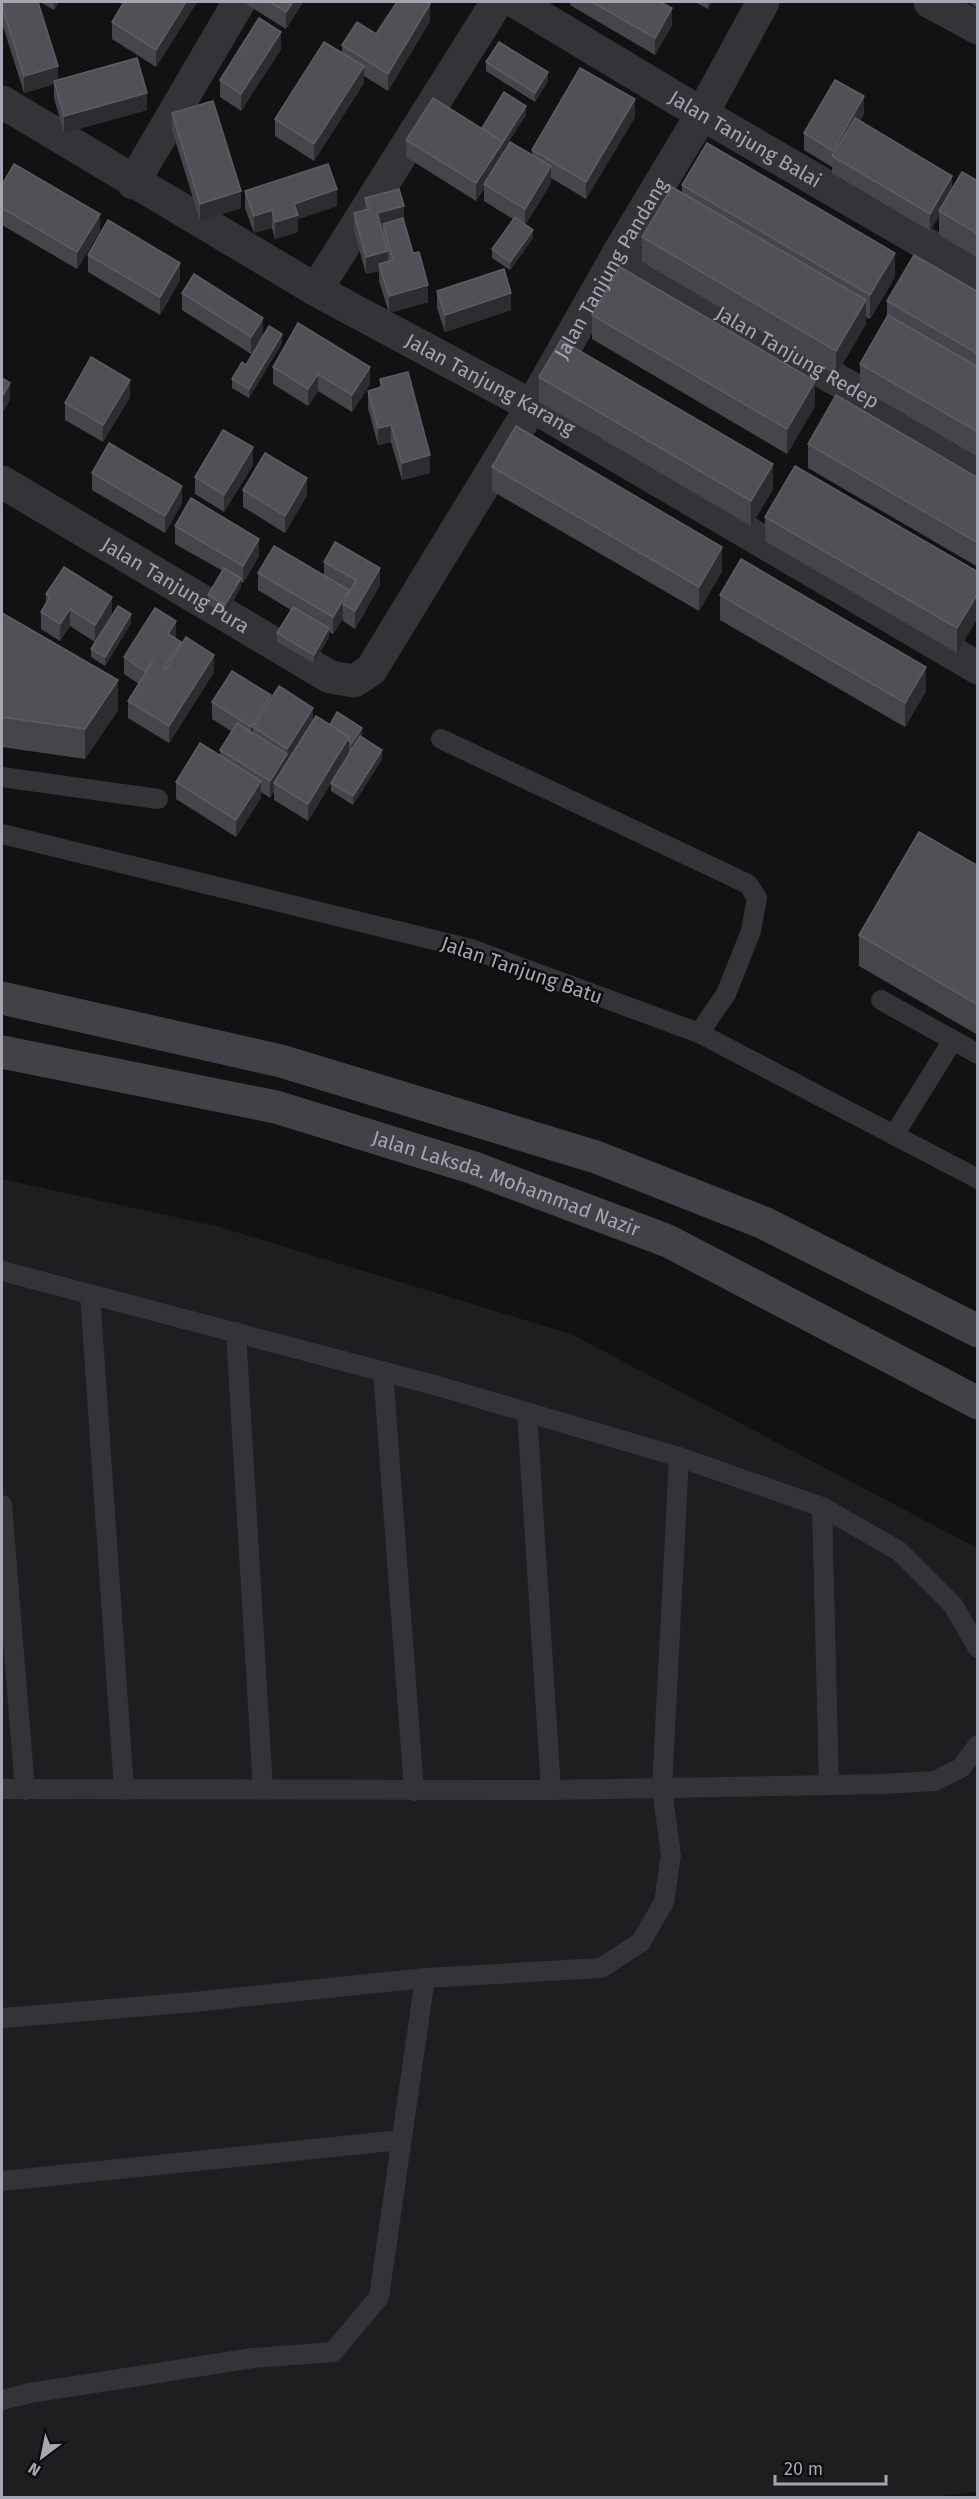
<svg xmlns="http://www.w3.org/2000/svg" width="979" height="2499" font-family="'Fira Sans',sans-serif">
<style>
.built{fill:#1e1e20}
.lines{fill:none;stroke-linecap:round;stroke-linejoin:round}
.service{stroke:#333338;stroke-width:20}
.minor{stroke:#333338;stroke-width:33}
.secondary{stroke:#414248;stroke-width:33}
.wall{fill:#45464b}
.shaded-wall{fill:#2c2d30}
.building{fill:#4f5156;stroke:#5d5e65;stroke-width:1.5}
.labels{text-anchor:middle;stroke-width:5;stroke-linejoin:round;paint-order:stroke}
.street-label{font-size:20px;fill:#a4a6b3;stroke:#0d0d0e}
</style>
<rect width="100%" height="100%" fill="#121213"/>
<path class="built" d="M2,1179L216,1226L571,1334L977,1548V2492L924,2498H2Z"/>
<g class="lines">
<g class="service">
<path d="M441,739L748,884L757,898L751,931L726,994L699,1033"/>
<path d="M2,777L158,799"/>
<path d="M2,834L471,949L699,1033L978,1179"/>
<path d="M881,1000L978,1054"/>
<path d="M894,1135L953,1040"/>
<path d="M2,1271L438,1386L679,1457L822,1507L899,1551L953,1605L978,1648"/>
<path d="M90,1294L124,1790"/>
<path d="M236,1332L263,1790"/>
<path d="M383,1371L414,1791"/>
<path d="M527,1412L551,1790"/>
<path d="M2,1505L25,1790"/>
<path d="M822,1507L829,1785"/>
<path d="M2,1789L551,1790L883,1784L935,1781L961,1768L978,1745"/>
<path d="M2,2018L194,2002L425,1978L601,1968L641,1942L664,1902L671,1855L662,1789L679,1457"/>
<path d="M2,2181L401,2140"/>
<path d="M2,2400L30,2393L253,2358L333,2352L379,2297L425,1978"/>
</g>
<g class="minor">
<path id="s1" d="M516,2L702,114L978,274"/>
<path d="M930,2L978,28"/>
<path id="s2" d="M2,102L316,290L532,406L978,668"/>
<path d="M133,183L239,2"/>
<path id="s3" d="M618,254L978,461"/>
<path d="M316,290L497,2"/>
<path id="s4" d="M2,482L330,677L354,681L371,670L532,406L618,254L702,114L763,2"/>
</g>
<g class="secondary">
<path d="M2,998L281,1061L596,1157L764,1223L978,1331"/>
<path id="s5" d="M2,1052L276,1107L474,1168L668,1241L978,1403"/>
</g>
</g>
<g class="wall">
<path d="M2,2L58,80L147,110L64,133L54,98V84L24,93L2,23Z"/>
<path d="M40,2H59L54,10Z"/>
<path d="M197,2L156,67L112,39V22Z"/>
<path d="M243,2H303L286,29Z"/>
<path d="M570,2H660L672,25L655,55L570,5Z"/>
<path d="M695,2H712L708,9Z"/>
<path d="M968,2H978V8Z"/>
<path d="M430,21L388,91L364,76V83L314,161L275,136V119L342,53V45L376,34Z"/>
<path d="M281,49L241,111L220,97V80Z"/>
<path d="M486,62L548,81L535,102L486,71Z"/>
<path d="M172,113L241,208L200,221L172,130Z"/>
<path d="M864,114L860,120L952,188L978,181V258L939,235V216L930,231L832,173V167L804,150V133Z"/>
<path d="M526,115L503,150V153L532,155V150L635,117L586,199L551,178V183L525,225L533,238L510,270L492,258V249L513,219L484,201V189L476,201L406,157V140L482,129Z"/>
<path d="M2,185L100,231L77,269L2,225Z"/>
<path d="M682,185L895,277L870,319L866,317V324L836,375L642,262V237L682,192Z"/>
<path d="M245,191L337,206L298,219V232L275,239L272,228L254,233L245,208Z"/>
<path d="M365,198L404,222L428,302L389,313L379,281V271L366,274L354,230V213L365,210Z"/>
<path d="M88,255L180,280L160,315L88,272Z"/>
<path d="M437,291L511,310L445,332L437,308Z"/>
<path d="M978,292V457L860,388V364L887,316V301Z"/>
<path d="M182,293L263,335L251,354L182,310Z"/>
<path d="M592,315L815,406L787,454L592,339Z"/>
<path d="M298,323L370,384L352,412L318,391L308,406L273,384V367Z"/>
<path d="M282,343L249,398L232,388V379L246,365Z"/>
<path d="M539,377L773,489L751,526L539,402Z"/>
<path d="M380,379L430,473L402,480L391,442L378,445L368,408V391L380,387Z"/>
<path d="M130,397L103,442L65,420V403Z"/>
<path d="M808,444L978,478V567L808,468Z"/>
<path d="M253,465L224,512L195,494V477Z"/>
<path d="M492,467L722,571L699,611L492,491Z"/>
<path d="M92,473L182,503L165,533L92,490Z"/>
<path d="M243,490L307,495L285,533L243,507Z"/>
<path d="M765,517L978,572V617L957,653L765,541Z"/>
<path d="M175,526L259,556L243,583L241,582V587L225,614L208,604V595L223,571L175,544Z"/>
<path d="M324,562L380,585L355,629L343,621V618L333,634L329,632V637L314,663L277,642V633L291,610L258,590V573L324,575Z"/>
<path d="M46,594L112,597L95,642L70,626L60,641L41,629V612L46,602Z"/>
<path d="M720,595L926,691L905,727L720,620Z"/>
<path d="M2,613L118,710L85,759L2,747Z"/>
<path d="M131,623L105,666L91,657V649Z"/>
<path d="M176,638L181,645L214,672L169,743L128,718V701L139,684L124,674V657Z"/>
<path d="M271,699L313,721L330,725L361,737L382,759L353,805L331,791V783L308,821L274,800V791L270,798L261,792V798L236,837L176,799V782L220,755V750L231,731L212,719V702Z"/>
<path d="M978,866V1035L859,966V935Z"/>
</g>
<g class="shaded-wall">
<path d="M54,2H59L54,10Z"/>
<path d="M186,2H197L156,67V50Z"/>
<path d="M293,2H303L286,29V12Z"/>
<path d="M708,2H712L708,9Z"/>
<path d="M430,4V21L388,91V74Z"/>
<path d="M672,8V25L655,55V38Z"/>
<path d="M281,32V49L241,111V94Z"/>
<path d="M58,66V83L54,81V84L24,93V76Z"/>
<path d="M364,66V83L314,161V144Z"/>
<path d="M548,72V81L535,102V93Z"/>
<path d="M147,93V110L64,133V116Z"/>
<path d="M864,96V114L838,159L833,156V151Z"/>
<path d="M635,99V117L586,199V182Z"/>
<path d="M526,106V115L503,150V142Z"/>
<path d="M503,142V159L484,184V189L476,201V183Z"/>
<path d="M551,166V183L525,226V209Z"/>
<path d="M952,176V193L939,211V216L930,231V214Z"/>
<path d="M337,189V206L298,219V232L275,239V222L294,204Z"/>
<path d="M241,191V208L200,221V204Z"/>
<path d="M404,206V223L383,224V229L377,230V213Z"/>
<path d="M272,210V228L254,233V216Z"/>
<path d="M100,214V231L77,269V252Z"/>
<path d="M533,230V238L510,270V262Z"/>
<path d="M388,251V268L379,264V271L366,274V257Z"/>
<path d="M895,253V277L870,319V295Z"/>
<path d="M180,263V280L160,315V297Z"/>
<path d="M428,285V302L389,313V296Z"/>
<path d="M511,293V310L445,332V315Z"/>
<path d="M866,300V324L836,375V351Z"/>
<path d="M263,318V335L251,354V337Z"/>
<path d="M282,334V343L249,398V389Z"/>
<path d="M370,367V384L352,412V395Z"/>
<path d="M318,374V391L308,406V389Z"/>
<path d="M130,380V397L103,442V425Z"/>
<path d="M815,381V406L787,454V429Z"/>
<path d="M10,383V400L2,414V397Z"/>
<path d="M391,425V442L378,445V428Z"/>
<path d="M253,447V465L224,512V495Z"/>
<path d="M430,455V473L402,480V463Z"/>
<path d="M773,464V489L751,526V501Z"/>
<path d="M307,478V495L285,533V516Z"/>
<path d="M182,486V503L165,533V516Z"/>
<path d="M259,539V556L243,583V566Z"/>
<path d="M722,547V571L699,611V587Z"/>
<path d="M380,568V585L355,629V611Z"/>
<path d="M241,578V587L225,614V605Z"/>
<path d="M349,590V607L343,604V618L333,634V617Z"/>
<path d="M978,593V617L957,653V628Z"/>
<path d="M112,597V614L95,642V625Z"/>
<path d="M70,609V626L60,641V624Z"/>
<path d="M131,614V623L105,666V657Z"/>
<path d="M176,621V638L168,651V634Z"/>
<path d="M329,628V637L314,663V655Z"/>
<path d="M181,642V659L164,685V668Z"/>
<path d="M214,655V672L169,743V726Z"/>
<path d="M926,667V691L905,727V703Z"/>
<path d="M118,680V710L85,759V729Z"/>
<path d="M271,695V712L253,727V741L251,744V727Z"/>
<path d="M313,708V725L287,766V749Z"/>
<path d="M362,728V736L352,751V743Z"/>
<path d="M349,737V754L308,821V804Z"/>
<path d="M382,750V759L353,805V796Z"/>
<path d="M287,754V771L274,783V791L270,798V781Z"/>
<path d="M261,781V798L236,837V820Z"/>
</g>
<g class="building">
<path d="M2,2H38L58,66L24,76L2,6Z"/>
<path d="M124,2H186L156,50L112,22Z"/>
<path d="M270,2H293L286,12Z"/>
<path d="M397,2H426L430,4L388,74L342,45L357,22L376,34Z"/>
<path d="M592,2H660L672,8L655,38Z"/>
<path d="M259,18L281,32L241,94L220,80Z"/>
<path d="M324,42L364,66L314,144L275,119Z"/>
<path d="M499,42L548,72L535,93L486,62Z"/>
<path d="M137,58L147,93L64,116L54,81Z"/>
<path d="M580,68L635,99L586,182L532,150Z"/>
<path d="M835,80L864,96L833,151L804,133Z"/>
<path d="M504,92L526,106L503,142L482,128Z"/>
<path d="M433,98L503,142L476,183L406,140Z"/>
<path d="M213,101L241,191L200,204L172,113Z"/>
<path d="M855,118L952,176L930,214L832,156Z"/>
<path d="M510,142L551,166L525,209L484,184Z"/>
<path d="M707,143L895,253L870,295L682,185Z"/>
<path d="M14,164L100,214L77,252L2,208V185Z"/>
<path d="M328,164L337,189L294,204L298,215L275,222L272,210L254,216L245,191Z"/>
<path d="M962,172L978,181V234L939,211Z"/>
<path d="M672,187L866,300L836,351L642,237Z"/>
<path d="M399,189L404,206L377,213L388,251L366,257L354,213L369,209L365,198Z"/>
<path d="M515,217L533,230L510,262L492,249Z"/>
<path d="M403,218L413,253L419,252L428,285L389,296L379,264L393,260L383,224Z"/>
<path d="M108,220L180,263L160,297L88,255Z"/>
<path d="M914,255L978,292V354L887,301Z"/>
<path d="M620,267L815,381L787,429L592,315Z"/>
<path d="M504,269L511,293L445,315L437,291Z"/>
<path d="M194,274L263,318L251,337L182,293Z"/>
<path d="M888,315L978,367V432L860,364Z"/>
<path d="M298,323L370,367L352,395L318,374L308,389L273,367Z"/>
<path d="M269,326L282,334L249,389L232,379L242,362L246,365Z"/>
<path d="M561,340L773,464L751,501L539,377Z"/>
<path d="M91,357L130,380L103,425L65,403Z"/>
<path d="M408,372L430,455L402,463L391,425L378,428L368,391L382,387L380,379Z"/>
<path d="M2,378L10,383L2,397Z"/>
<path d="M836,395L978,478V543L808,444Z"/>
<path d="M516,426L722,547L699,587L492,467Z"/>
<path d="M223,430L253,447L224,495L195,477Z"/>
<path d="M109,443L182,486L165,516L92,473Z"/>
<path d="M265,453L307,478L285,516L243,490Z"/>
<path d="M795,466L978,572V593L957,628L765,517Z"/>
<path d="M191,498L259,539L243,566L175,526Z"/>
<path d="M335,542L380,568L355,611L343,604L356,580L324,562Z"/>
<path d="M274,546L349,590L333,617L258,573Z"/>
<path d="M741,559L926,667L905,703L720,595Z"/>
<path d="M64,567L112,597L95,625L70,609L60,624L41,612L50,597L46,594Z"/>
<path d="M224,568L241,578L225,605L208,595Z"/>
<path d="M118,606L131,614L105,657L91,649Z"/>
<path d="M293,607L329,628L314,655L277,633Z"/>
<path d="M155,608L176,621L168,634L181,642L164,668L166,669L186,637L214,655L169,726L128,701L153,661L145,671L124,657Z"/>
<path d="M2,613L118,680L85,729L2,717Z"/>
<path d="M232,671L271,695L251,727L212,702Z"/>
<path d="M279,686L313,708L287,749L253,727Z"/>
<path d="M337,712L362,728L352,743L349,741V737L330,725Z"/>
<path d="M316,716L349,737L308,804L274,783Z"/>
<path d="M237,723L287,754L270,781L220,750Z"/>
<path d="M360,736L382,750L353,796L331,783Z"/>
<path d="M200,743L261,781L236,820L176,782Z"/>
<path d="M919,832L978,866V1005L859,935Z"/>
</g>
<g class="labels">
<g class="street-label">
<text dy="7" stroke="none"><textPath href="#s1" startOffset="267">Jalan Tanjung Balai</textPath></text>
<text dy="7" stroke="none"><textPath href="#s4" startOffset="894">Jalan Tanjung Pandang</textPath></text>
<text dy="7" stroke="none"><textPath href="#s3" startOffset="207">Jalan Tanjung Redep</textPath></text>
<text dy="7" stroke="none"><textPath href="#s2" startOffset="564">Jalan Tanjung Karang</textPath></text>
<text dy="7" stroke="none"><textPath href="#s4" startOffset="202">Jalan Tanjung Pura</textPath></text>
<text transform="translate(522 970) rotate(19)" y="7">Jalan Tanjung Batu</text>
<text dy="7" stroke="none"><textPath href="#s5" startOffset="522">Jalan Laksda. Mohammad Nazir</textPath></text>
</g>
</g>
<rect width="979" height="2499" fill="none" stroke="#a4a6b3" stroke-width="6"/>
<g transform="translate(42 2457) rotate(212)" stroke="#0d0d0e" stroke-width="4.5" paint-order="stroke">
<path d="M0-4.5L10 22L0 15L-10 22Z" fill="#a4a6b3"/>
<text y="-9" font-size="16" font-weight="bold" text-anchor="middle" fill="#a4a6b3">N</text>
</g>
<path d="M775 2475v9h111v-9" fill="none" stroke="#a4a6b3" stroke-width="3"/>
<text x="784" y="2475" font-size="18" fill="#a4a6b3" stroke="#0d0d0e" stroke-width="4.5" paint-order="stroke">20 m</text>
</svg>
